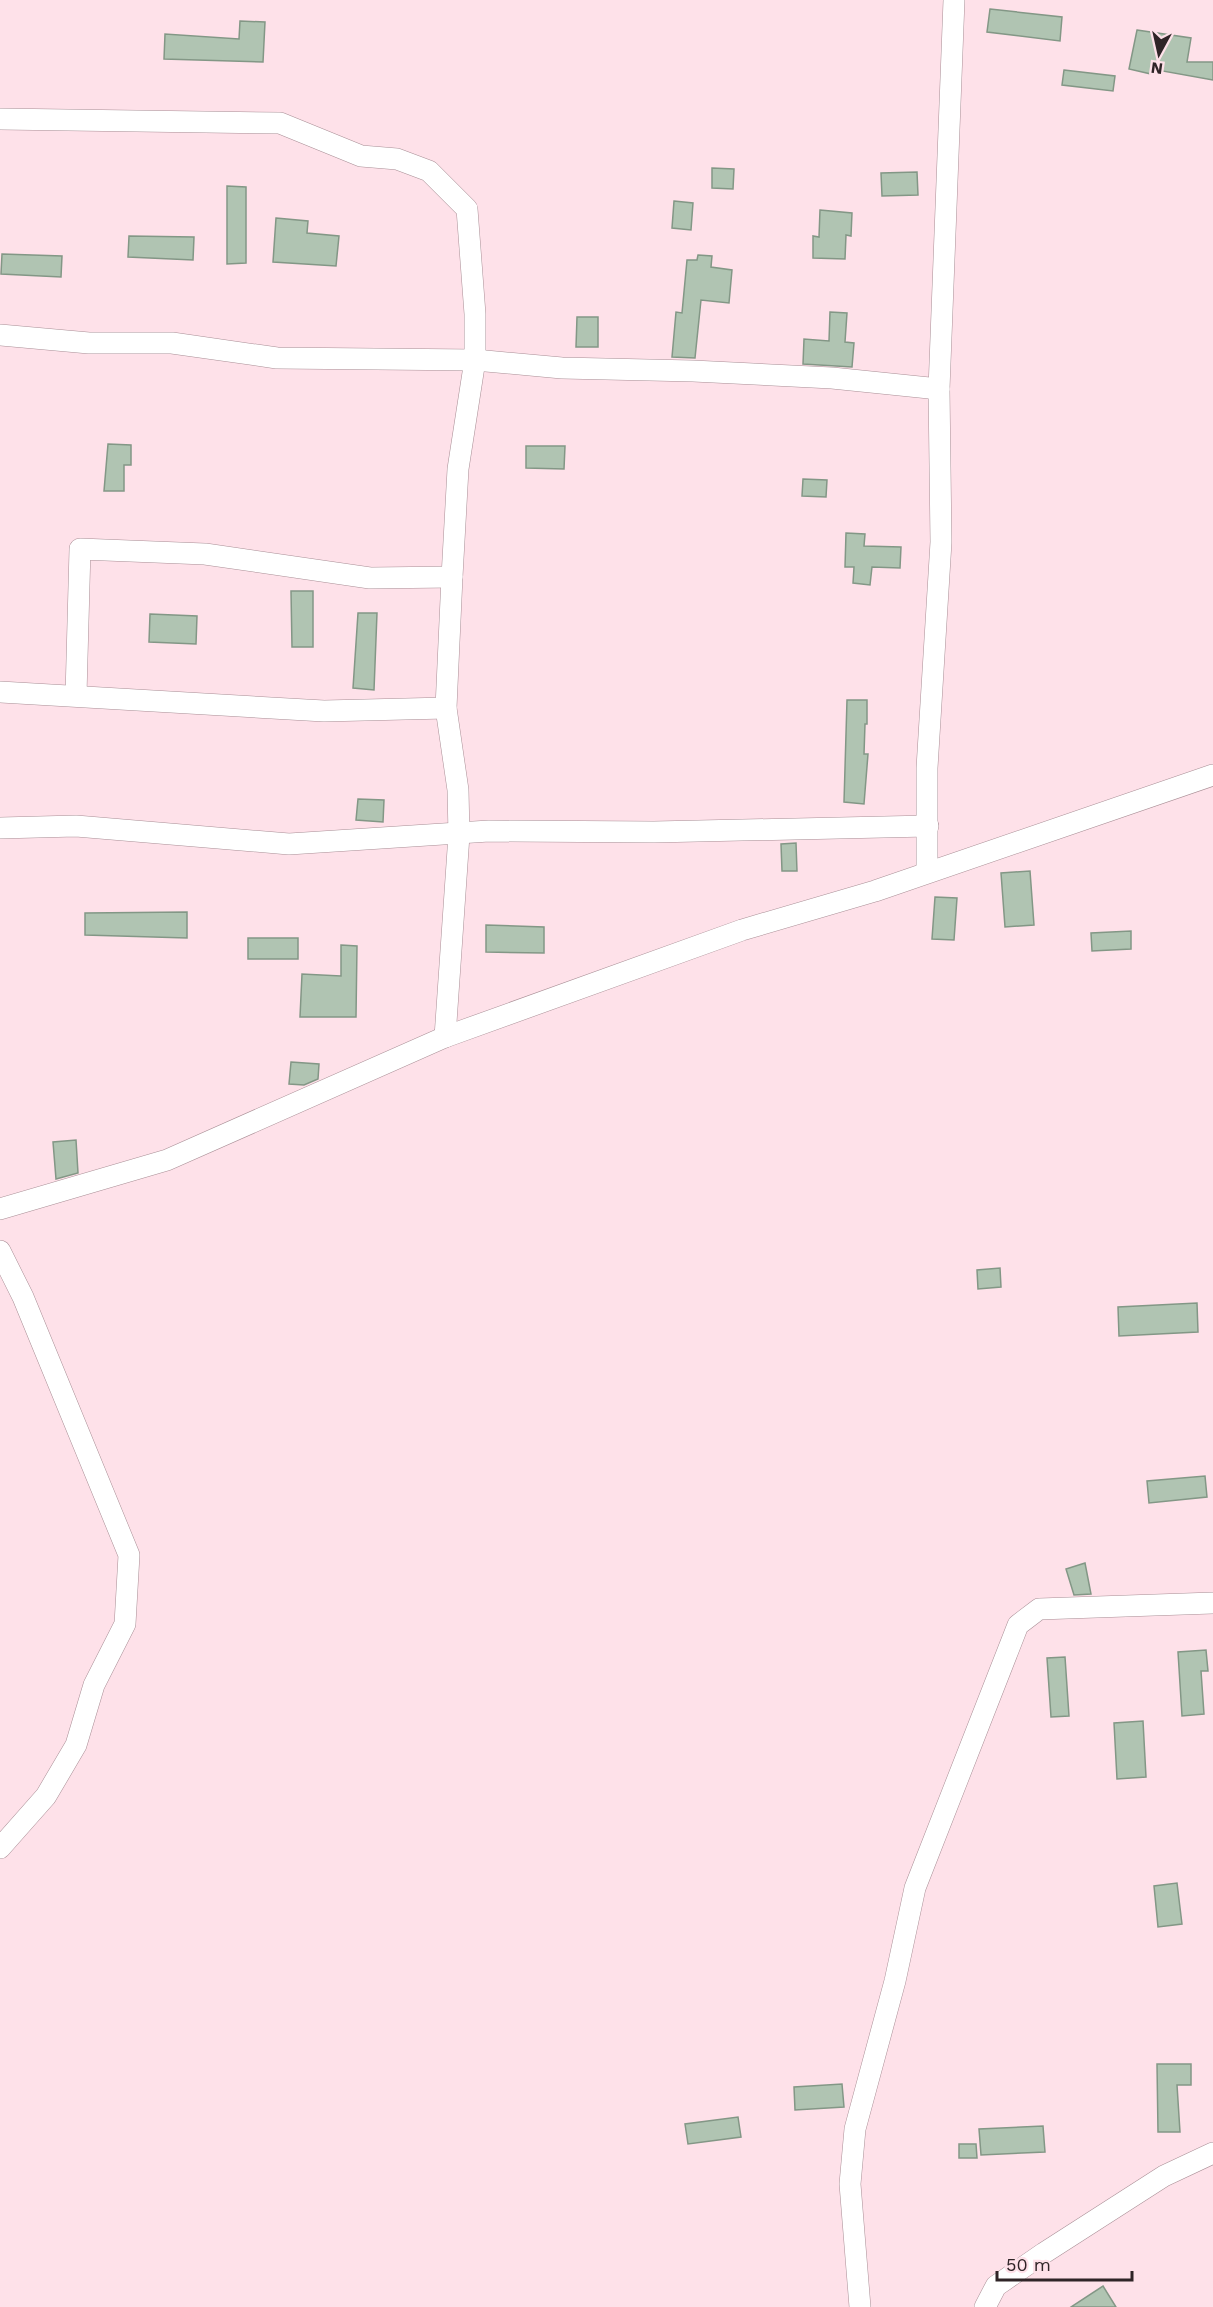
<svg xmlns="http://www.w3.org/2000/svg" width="1213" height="2307" font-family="'Work Sans',sans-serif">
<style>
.building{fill:#b0c4b2;stroke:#839786;stroke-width:1.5}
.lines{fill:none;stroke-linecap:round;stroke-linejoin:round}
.minor-casing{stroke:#a98f96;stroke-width:22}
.minor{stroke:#fff;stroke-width:21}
</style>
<rect width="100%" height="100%" fill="#fee1e9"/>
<g class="building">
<path d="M990,9L1062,17L1060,41L987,32Z"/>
<path d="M240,21L265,22L263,62L164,59L165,34L239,39Z"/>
<path d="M1137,30L1191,38L1187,62H1213V80L1152,69L1151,74L1129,69Z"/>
<path d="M1064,70L1115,76L1113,91L1062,85Z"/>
<path d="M712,168L734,169L733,189L712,188Z"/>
<path d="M917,172L918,195L882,196L881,173Z"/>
<path d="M227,186L246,187V263L227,264Z"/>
<path d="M674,201L693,203L691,230L672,228Z"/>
<path d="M820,210L852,213L851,236L846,235L845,259L813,258V236L819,237Z"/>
<path d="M276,218L308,221L307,233L339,236L336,266L273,262Z"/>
<path d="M129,236L194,237L193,260L128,257Z"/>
<path d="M2,254L62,256L61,277L1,274Z"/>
<path d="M698,255L712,256L711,267L732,270L729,303L701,300L695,358L672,357L676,312L682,313L687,260H697Z"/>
<path d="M830,312L847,313L845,342L854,343L852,367L803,364L804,339L829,341Z"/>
<path d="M577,317H598V347H576Z"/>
<path d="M108,444L131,445V465H124V491H104Z"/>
<path d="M526,446H565L564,469L526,468Z"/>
<path d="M803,479L827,480L826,497L802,496Z"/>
<path d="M846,533L865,534L864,546L901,547L900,568L872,567L870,585L853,583L854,567H845Z"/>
<path d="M291,591H313V647H292Z"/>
<path d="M358,613H377L374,690L353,688Z"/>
<path d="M150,614L197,616L196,644L149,642Z"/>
<path d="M847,700H867V724H865L864,754H868L864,804L844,802Z"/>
<path d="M358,799L384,800L383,822L356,820Z"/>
<path d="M796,843L797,871H782L781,844Z"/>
<path d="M1030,871L1034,925L1005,927L1001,873Z"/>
<path d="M935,897L957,898L954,940L932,939Z"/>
<path d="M187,912V938L85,935V913Z"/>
<path d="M486,925L544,927V953L486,952Z"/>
<path d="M1131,931V949L1092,951L1091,933Z"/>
<rect x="248" y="938" width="50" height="21"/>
<path d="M341,945L357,946L356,1017H300L302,974L341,976Z"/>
<path d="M291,1062L319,1064L318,1079L304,1085L289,1084Z"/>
<path d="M76,1140L78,1173L56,1179L53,1142Z"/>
<path d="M1000,1268L1001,1287L978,1289L977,1270Z"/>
<path d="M1197,1303L1198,1332L1119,1336L1118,1307Z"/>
<path d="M1205,1476L1207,1497L1149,1503L1147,1481Z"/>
<path d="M1085,1563L1091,1594L1074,1595L1066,1569Z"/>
<path d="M1206,1650L1208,1671H1201L1204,1714L1182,1716L1178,1652Z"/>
<path d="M1065,1657L1069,1716L1051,1717L1047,1658Z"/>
<path d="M1143,1721L1146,1777L1117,1779L1114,1723Z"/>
<path d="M1177,1883L1182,1924L1158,1927L1154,1886Z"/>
<path d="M1157,2064H1191V2085H1177L1180,2132H1158Z"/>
<path d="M842,2084L844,2107L795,2110L794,2087Z"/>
<path d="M738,2117L741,2137L688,2144L685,2124Z"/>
<path d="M1043,2126L1045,2152L981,2155L979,2129Z"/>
<path d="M959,2144H976L977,2158H959Z"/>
<path d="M1103,2286L1116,2307H1071Z"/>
</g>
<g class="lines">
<g class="minor-casing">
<g id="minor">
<path d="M0,119L280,123L361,156L397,159L429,171L467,209L475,314V360L458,469L452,577L446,708L458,790L459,835L445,1037"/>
<path d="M0,335L89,343H172L277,358L475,360L562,368L693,371L832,378L939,389"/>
<path d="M0,692L324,711L446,708"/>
<path d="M76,695L80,549L205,554L370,578L452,577"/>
<path d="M0,828L76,826L289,844L489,831L654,832L928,826"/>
<path d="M927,871V768L941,542L939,389L954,0"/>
<path d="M0,1209L167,1160L445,1037L742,930L875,891L1213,775"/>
<path d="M0,1251L23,1297L129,1555L125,1624L94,1685L76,1745L46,1796L0,1848"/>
<path d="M860,2307L850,2184L855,2129L895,1981L915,1888L1018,1625L1039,1609L1213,1603"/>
<path d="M985,2307L996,2286L1044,2253L1164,2176L1213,2153"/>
</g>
</g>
<use href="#minor" class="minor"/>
</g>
<g transform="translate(1159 54) rotate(188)" stroke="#fee1e9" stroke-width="4.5" paint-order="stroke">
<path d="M0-4.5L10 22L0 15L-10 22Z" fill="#2f2427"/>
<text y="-9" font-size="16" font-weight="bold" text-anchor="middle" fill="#2f2427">N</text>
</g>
<path d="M997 2271v9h135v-9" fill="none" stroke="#2f2427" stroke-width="3"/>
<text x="1006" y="2271" font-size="18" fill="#2f2427" stroke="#fee1e9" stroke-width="4.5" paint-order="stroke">50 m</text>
</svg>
